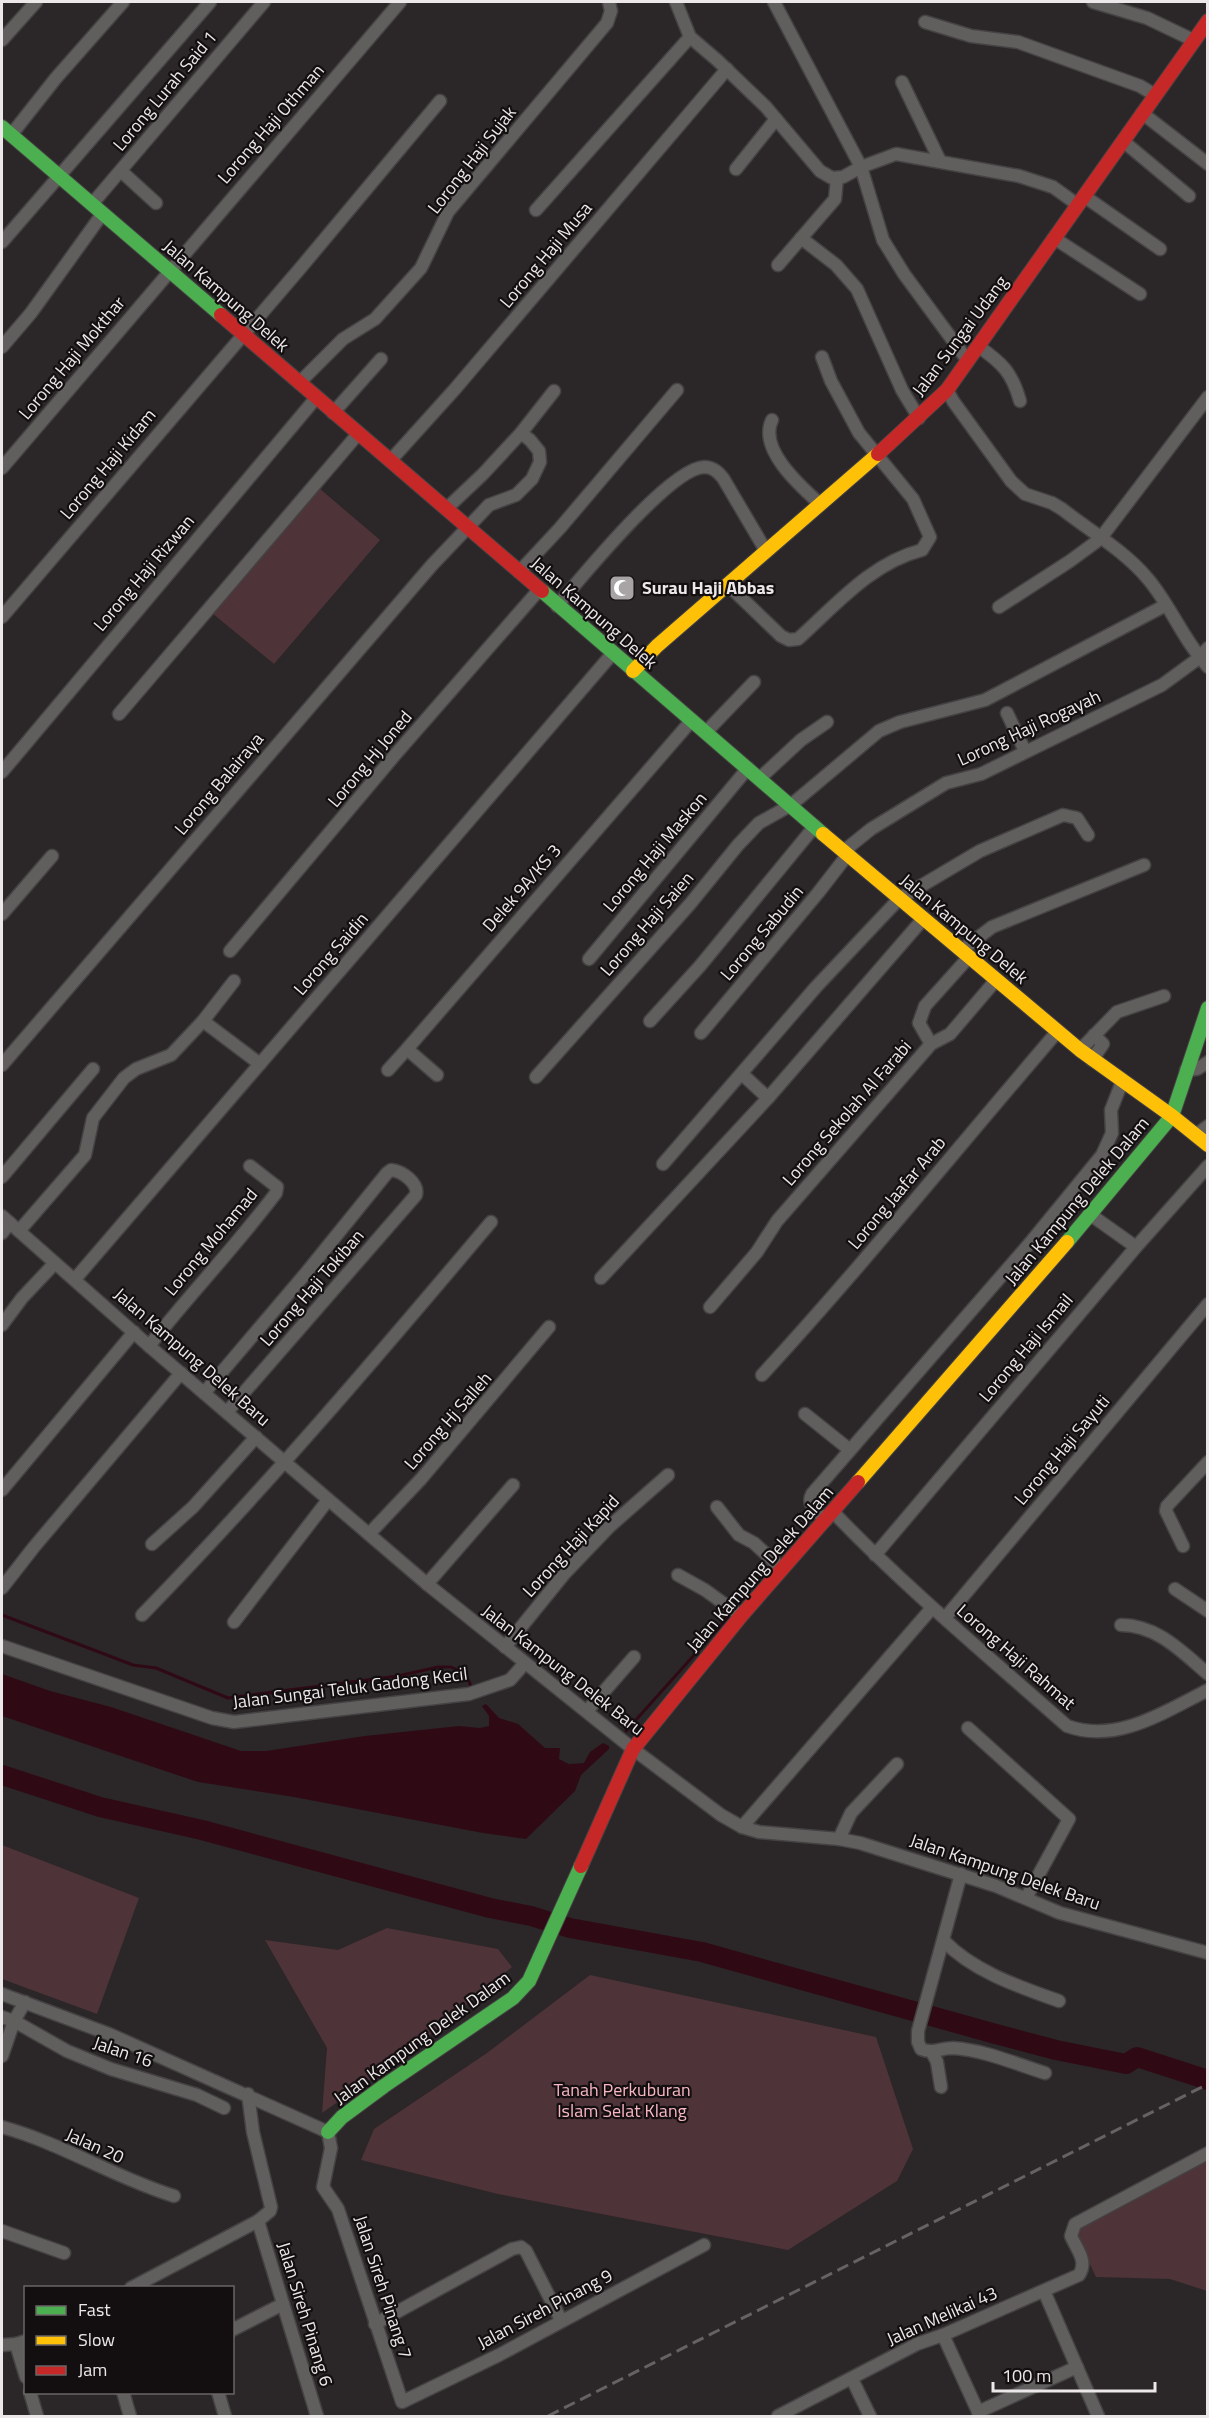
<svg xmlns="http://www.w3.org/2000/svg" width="1209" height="2418" font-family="'Titillium Web',sans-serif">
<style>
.green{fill:#4e3338}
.water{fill:#2f0a15}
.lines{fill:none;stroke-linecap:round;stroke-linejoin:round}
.stream{stroke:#2f0a15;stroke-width:3}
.river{stroke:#2f0a15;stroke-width:20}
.street-casing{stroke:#454243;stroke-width:15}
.fast-casing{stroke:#454243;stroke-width:16}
.slow-casing{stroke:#454243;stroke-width:16}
.jam-casing{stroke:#454243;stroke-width:16}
.street{stroke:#615e5e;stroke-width:12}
.fast{stroke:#4caf50;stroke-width:14}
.slow{stroke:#ffc107;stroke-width:14}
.jam{stroke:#c62828;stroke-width:14}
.rail{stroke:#656262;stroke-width:3;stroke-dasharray:12 6;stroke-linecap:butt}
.labels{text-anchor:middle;stroke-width:4.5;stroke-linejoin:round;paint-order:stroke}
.street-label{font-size:18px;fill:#ece7e8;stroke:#130f10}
.poi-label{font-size:18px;font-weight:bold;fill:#ece7e8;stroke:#130f10;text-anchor:start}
.park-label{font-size:18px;fill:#f9b7c3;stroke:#130f10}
</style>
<rect width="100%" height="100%" fill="#2b2627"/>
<g class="green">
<path d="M319,488L380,540L274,664L212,613Z"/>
<path d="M2,1845L139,1898L97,2014L2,1979Z"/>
<path d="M387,1928L498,1949L512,1967L413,2049L322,2113L327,2048L265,1940L338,1950Z"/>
<path d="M590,1975L876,2037L913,2149L897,2181L788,2250L498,2194L361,2160L374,2129L487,2053Z"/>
<path d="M1207,2156V2291L1170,2279L1096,2277L1075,2233L1082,2224Z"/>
</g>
<path class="water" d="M2,1674L50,1691L111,1707L241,1751H266L365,1736L459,1726L480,1728L489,1726V1716L482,1706L486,1704L499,1718L518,1724L545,1748H560L559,1759L569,1764L584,1763L590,1752L603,1743L609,1746V1749L581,1775L575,1791L526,1839L483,1833L294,1797L198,1782L2,1716Z"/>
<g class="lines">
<g class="stream">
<path d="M2,1615L133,1665L156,1668L228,1698L398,1676L438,1667H451L460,1671L467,1677L471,1686"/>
<path d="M626,1731L730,1615"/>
</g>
<path class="river" d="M2,1775L100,1807L202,1830L490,1908L531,1916L570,1928L702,1952L992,2033L1056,2050L1126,2064L1137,2057L1208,2080"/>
<g class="street-casing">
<g id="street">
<path d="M676,2L690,37L717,60L766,107L820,171L832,178L843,177L861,167L896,154L1019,176L1053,187L1078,205"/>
<path d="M774,2L861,167L883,240L904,274L968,361"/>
<path d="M1093,2L1147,18L1193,40"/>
<path d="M925,22L971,36L1018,42L1140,86L1155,95"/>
<path d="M2,40L36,2"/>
<path d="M902,82L940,161"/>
<path d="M1142,113L1208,164"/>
<path d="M11,135L56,78L123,2"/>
<path d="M1123,141L1189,196"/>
<path d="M736,169L776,119"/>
<path d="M121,171L156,203"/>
<path d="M1084,196L1160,249"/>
<path d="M92,204L264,2"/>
<path d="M536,210L690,37"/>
<path d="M801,238L836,265L857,289L902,390L919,418"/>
<path d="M1054,238L1140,294"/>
<path d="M2,242L210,2"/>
<path d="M778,265L835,199L837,178"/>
<path d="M978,346C1002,363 1012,372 1020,401"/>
<path d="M2,347L31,313L103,213"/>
<path d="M299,383L343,339L375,319L421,268L448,212L607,23L611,11L609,2"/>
<path d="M947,390L953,401L1011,481L1025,494L1052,503L1062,509C1090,531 1125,551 1148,579C1171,606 1183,640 1208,667"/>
<path d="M333,413L381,359"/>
<path d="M772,420C758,449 800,486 820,504"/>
<path d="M521,433L554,391"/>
<path d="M390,461L455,389L727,69"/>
<path d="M2,468L400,2"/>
<path d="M519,572L560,528L677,390"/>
<path d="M728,585L781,636L789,640L798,639C836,605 871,563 922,550L930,537L913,499L859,433L831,381L822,357"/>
<path d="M557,606C581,578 670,468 704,467C713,467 718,472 723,478L766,551"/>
<path d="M999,607L1070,561L1100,539L1208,397"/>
<path d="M2,617L303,265L440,101"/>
<path d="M1007,713L1025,751"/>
<path d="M119,714L358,434"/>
<path d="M706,732L754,682"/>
<path d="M2,772L316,398"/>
<path d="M760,778L801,740L827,722"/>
<path d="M845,850L871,829L946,783L981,774L1162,685L1199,658L1208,648"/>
<path d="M2,914L52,856"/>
<path d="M962,950L992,927L1144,865"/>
<path d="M230,951L394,756L539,590"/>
<path d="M589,959L748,768"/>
<path d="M203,1021L260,1064"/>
<path d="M650,1021L700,966L815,826"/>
<path d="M701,1033L818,893L849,853"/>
<path d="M931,1044L919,1023L925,1006L969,957"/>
<path d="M1080,1050L1117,1012L1164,996"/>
<path d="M1092,1060L1103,1044L1094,1035"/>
<path d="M2,1065L432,565L489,505L516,495L532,479L540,462L539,451L530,440L521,433L483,474L446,509"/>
<path d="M388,1070L407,1049"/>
<path d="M1186,1070L1197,1069L1208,1062"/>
<path d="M742,1074L768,1098"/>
<path d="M437,1075L407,1049L692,720"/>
<path d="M536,1077L690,904L738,845L759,823L791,805L879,731L900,722L985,700L1166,605"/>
<path d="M1196,1135L1208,1126"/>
<path d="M663,1164L816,987L899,899L980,851L1063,815L1077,818L1088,835"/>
<path d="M2,1177L93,1069"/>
<path d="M1091,1215L1136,1247"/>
<path d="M2,1216L149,1346L427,1584L633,1749L721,1815L742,1827L759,1832L839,1839L860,1843L996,1886L1060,1913L1208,1953"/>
<path d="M19,1231L85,1155L93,1118L124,1078L136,1069L171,1055L203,1021L234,981"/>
<path d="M2,1233L10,1223"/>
<path d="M601,1278L768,1098L924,918"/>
<path d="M75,1279L613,653"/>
<path d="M710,1307L757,1252L777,1221L931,1044L950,1034L996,980"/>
<path d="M2,1325L22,1298L55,1263"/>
<path d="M149,1346C190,1294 236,1246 276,1193L277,1187L250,1166"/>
<path d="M762,1375C864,1264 959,1146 1057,1032"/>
<path d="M204,1393L306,1273L387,1173L391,1170C402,1171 419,1183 416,1195L227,1412"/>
<path d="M805,1414L850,1450"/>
<path d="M2,1490L134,1332"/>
<path d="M717,1507L739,1535L754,1543L782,1569"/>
<path d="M833,1512C906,1588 988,1656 1067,1726C1117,1744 1164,1712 1208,1690"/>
<path d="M826,1520C817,1512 806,1505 812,1494L1030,1243L1102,1155L1112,1133L1111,1110L1122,1082"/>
<path d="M369,1534L421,1479L549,1327"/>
<path d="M152,1544L193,1507L256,1437"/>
<path d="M1183,1546L1166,1511L1167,1506L1208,1462"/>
<path d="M875,1555L1136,1247L1208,1166"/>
<path d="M678,1575L705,1590L741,1616"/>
<path d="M427,1584L513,1485"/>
<path d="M2,1588L34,1547L181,1373"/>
<path d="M1175,1589L1208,1611"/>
<path d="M142,1615C264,1490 378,1356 491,1222"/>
<path d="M945,1618L1208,1304"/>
<path d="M234,1622L328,1500"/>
<path d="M1121,1625C1157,1625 1182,1652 1208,1674"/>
<path d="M2,1646L212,1718L234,1722L469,1694L510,1680L525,1663"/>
<path d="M505,1647L565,1573L609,1527L668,1475"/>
<path d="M587,1711L634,1657"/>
<path d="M968,1728L1069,1819L1026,1898"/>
<path d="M742,1827L932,1608"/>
<path d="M839,1839L851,1813L897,1764"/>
<path d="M961,1874L918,2031V2042L921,2049C933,2054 941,2048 953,2048C984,2050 1016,2064 1045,2073"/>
<path d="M944,1941C974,1972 1020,1987 1059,2001"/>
<path d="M2,1994L109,2034L328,2132L331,2148L323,2187L338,2209L402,2402L499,2355L704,2245"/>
<path d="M2,2017L14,2021L67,2051L111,2069L197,2095L224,2108"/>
<path d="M932,2052L937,2062L941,2087"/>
<path d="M2,2056L14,2021L25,2002"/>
<path d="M2,2127C61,2143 115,2178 174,2196"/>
<path d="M258,2221L317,2416"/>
<path d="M2,2231L64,2253"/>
<path d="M131,2288L258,2221L270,2211L271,2207L253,2132L248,2094"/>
<path d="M1044,2291L1098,2416"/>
<path d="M375,2324L512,2249L521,2247L526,2251L561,2320"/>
<path d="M232,2330L283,2304"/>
<path d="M943,2335L980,2416"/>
<path d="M26,2341L16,2344L26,2377"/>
<path d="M2,2345L16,2344"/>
<path d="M852,2379L870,2416"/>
<path d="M30,2392L37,2416"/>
<path d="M123,2392L130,2416"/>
<path d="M218,2392L225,2416"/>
<path d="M978,2412L1077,2367"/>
<path d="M778,2416L917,2344L943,2335L1079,2275C1088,2261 1077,2250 1071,2236L1075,2224L1208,2153"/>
</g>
</g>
<g class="fast-casing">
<g id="fast">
<path d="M2,127L221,315"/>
<path d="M542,591L823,834"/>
<path d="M1067,1242L1172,1116L1208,1008"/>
<path d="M328,2132L342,2117L384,2086L513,1998L529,1981L581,1866"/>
</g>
</g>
<g class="slow-casing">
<g id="slow">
<path d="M633,671L657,646L878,454"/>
<path d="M823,834L1080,1050L1172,1116L1208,1145"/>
<path d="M858,1482L1067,1242"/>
</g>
</g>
<g class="jam-casing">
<g id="jam">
<path d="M221,315L542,591"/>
<path d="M878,454L947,390L1208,21"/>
<path d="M581,1866L633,1749L741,1616L858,1482"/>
</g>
</g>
<use href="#street" class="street"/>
<use href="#fast" class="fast"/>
<use href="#slow" class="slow"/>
<use href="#jam" class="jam"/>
<path class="rail" d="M548,2416L1208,2084"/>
</g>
<defs>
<g id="mosque-square" transform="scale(1.35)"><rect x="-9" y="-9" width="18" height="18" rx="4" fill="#a8a3a4" stroke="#130f10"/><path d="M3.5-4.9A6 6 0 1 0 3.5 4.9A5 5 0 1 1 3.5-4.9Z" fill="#fff"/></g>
</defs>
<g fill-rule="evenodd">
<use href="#mosque-square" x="622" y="588"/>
</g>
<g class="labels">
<g class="street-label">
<text transform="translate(165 91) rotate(-50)" y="6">Lorong Lurah Said 1</text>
<text transform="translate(271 124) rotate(-49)" y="6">Lorong Haji Othman</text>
<text transform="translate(472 160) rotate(-52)" y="6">Lorong Haji Sujak</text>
<text transform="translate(546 255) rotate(-50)" y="6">Lorong Haji Musa</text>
<text transform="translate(226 296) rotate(41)" y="6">Jalan Kampung Delek</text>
<text transform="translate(960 336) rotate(-53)" y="6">Jalan Sungai Udang</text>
<text transform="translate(72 358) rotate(-50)" y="6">Lorong Haji Mokthar</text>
<text transform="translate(108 464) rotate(-50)" y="6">Lorong Haji Kidam</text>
<text transform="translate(144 573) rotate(-50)" y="6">Lorong Haji Rizwan</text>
<text transform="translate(594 613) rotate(41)" y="6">Jalan Kampung Delek</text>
<text transform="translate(1029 728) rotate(-25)" y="6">Lorong Haji Rogayah</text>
<text transform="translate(370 759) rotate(-50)" y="6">Lorong Hj Joned</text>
<text transform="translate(219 784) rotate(-50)" y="6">Lorong Balairaya</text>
<text transform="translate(655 852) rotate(-50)" y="6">Lorong Haji Maskon</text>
<text transform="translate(522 888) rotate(-49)" y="6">Delek 9A/KS 3</text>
<text transform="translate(647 924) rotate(-49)" y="6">Lorong Haji Saien</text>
<text transform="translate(964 929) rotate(40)" y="6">Jalan Kampung Delek</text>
<text transform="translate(762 933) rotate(-50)" y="6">Lorong Sabudin</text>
<text transform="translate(331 954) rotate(-49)" y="6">Lorong Saidin</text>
<text transform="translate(847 1113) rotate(-49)" y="6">Lorong Sekolah Al Farabi</text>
<text transform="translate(897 1193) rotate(-50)" y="6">Lorong Jaafar Arab</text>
<text transform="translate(1077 1201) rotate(-50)" y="6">Jalan Kampung Delek Dalam</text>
<text transform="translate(211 1242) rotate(-50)" y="6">Lorong Mohamad</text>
<text transform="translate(312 1288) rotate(-49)" y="6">Lorong Haji Tokiban</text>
<text transform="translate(1026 1348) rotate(-50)" y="6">Lorong Haji Ismail</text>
<text transform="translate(192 1357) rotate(41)" y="6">Jalan Kampung Delek Baru</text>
<text transform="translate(448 1421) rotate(-49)" y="6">Lorong Hj Salleh</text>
<text transform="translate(1062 1450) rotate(-50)" y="6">Lorong Haji Sayuti</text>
<text transform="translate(571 1546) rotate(-47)" y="6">Lorong Haji Kapid</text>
<text transform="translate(760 1569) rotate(-49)" y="6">Jalan Kampung Delek Dalam</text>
<text transform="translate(1016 1657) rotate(41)" y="6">Lorong Haji Rahmat</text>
<text transform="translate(563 1670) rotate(38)" y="6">Jalan Kampung Delek Baru</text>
<text transform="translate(350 1688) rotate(-7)" y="6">Jalan Sungai Teluk Gadong Kecil</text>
<text transform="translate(1005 1872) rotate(19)" y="6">Jalan Kampung Delek Baru</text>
<text transform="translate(422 2038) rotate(-36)" y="6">Jalan Kampung Delek Dalam</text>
<text transform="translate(123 2052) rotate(19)" y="6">Jalan 16</text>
<text transform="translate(95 2146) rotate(24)" y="6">Jalan 20</text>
<text transform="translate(383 2287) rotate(72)" y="6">Jalan Sireh Pinang 7</text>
<text transform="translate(545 2309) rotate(-28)" y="6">Jalan Sireh Pinang 9</text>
<text transform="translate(305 2314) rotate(73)" y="6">Jalan Sireh Pinang 6</text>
<text transform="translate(942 2316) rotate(-24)" y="6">Jalan Melikai 43</text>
</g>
<g class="poi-label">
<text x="642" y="594">Surau Haji Abbas</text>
</g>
<g class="park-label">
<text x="622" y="2096">Tanah Perkuburan<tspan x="622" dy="21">Islam Selat Klang</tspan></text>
</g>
</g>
<rect width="1209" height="2418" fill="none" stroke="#ece7e8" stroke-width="6"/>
<rect x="24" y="2286" width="210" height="108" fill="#130f10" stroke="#6a6566" stroke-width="1.5"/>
<rect x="36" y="2306" width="30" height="9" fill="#4caf50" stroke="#6a6566" stroke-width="1.5"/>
<text x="78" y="2316" font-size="18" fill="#ece7e8">Fast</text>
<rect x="36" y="2336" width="30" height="9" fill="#ffc107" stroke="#6a6566" stroke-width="1.5"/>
<text x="78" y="2346" font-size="18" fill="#ece7e8">Slow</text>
<rect x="36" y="2366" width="30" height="9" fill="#c62828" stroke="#6a6566" stroke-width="1.5"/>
<text x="78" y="2376" font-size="18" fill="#ece7e8">Jam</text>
<path d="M993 2382v9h162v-9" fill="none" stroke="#ece7e8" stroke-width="3"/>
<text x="1002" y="2382" font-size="18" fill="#ece7e8" stroke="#130f10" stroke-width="4.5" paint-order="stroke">100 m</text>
</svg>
